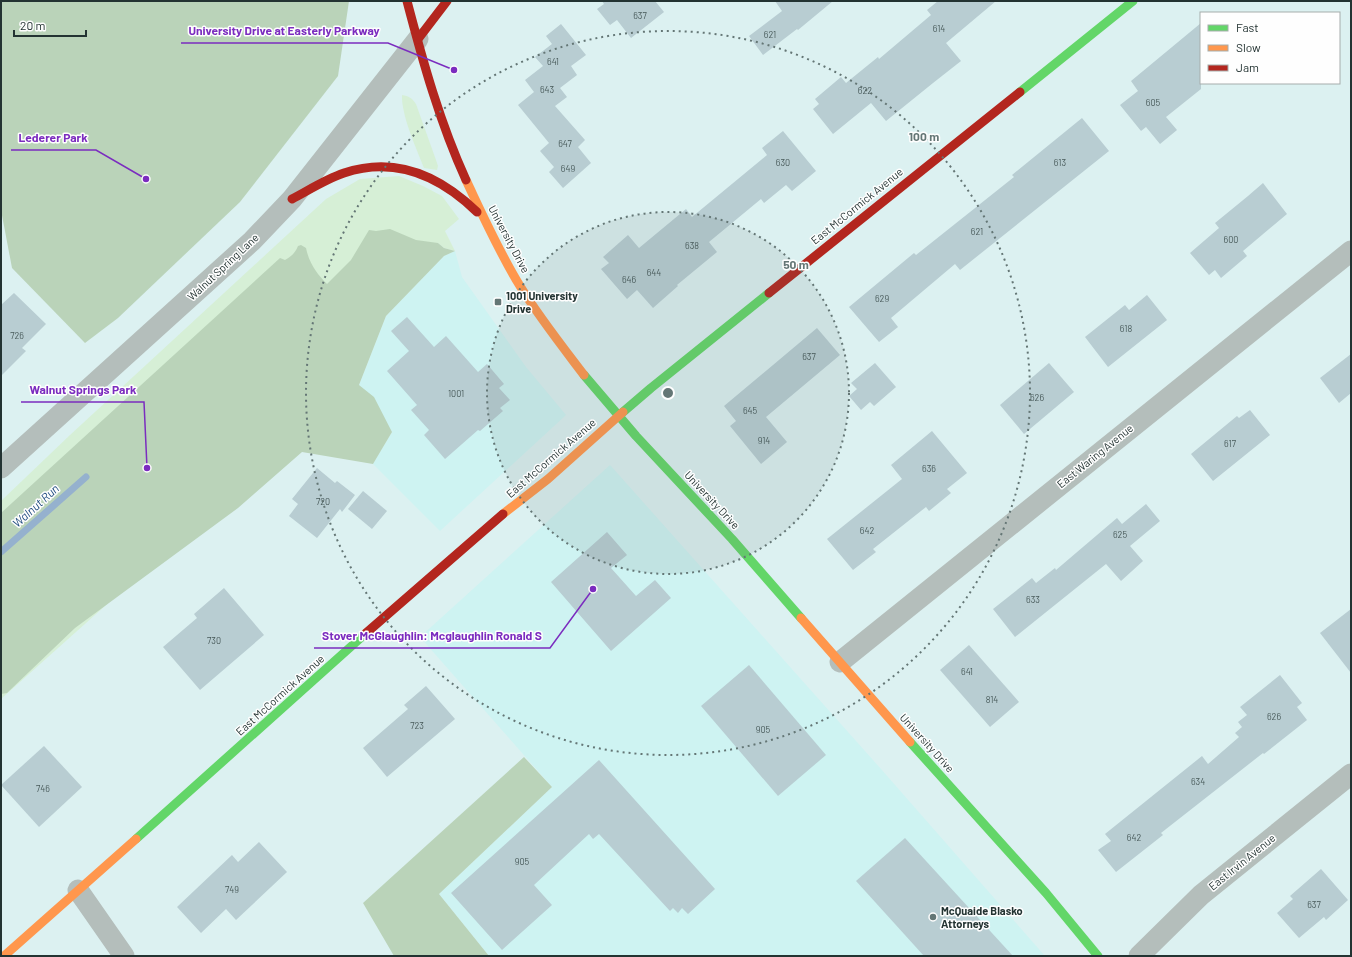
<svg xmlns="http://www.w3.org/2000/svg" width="1352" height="957" font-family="Barlow,sans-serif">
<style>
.built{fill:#cef3f2}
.green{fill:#d6efd6}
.forest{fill:#bad3b9}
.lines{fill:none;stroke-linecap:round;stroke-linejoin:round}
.stream{stroke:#95b1ce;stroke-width:7}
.building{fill:#b8cdd2}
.street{stroke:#b4bebb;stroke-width:21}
.fast{stroke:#63d668;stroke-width:9}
.slow{stroke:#ff974d;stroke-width:9}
.jam{stroke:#b3261e;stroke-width:9}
.ring{fill:none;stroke:#647675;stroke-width:2;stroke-dasharray:2 4}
.poi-dot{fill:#647675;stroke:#fefefe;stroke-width:1.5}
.labels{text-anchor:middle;stroke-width:3;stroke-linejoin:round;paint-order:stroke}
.number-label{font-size:9px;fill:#485a5a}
.street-label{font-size:11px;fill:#233332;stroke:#fefefe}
.poi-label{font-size:11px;font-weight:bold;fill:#233332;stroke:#fefefe;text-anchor:start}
.water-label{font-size:12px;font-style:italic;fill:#1e4a7f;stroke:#fefefe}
.centre{fill:#647675;stroke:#fefefe;stroke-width:2}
.ring-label{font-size:12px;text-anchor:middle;font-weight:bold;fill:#647675;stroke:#fefefe;stroke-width:3;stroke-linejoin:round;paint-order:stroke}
.leader{fill:none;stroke:#7b2cbf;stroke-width:1.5}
.callout-dot{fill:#7b2cbf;stroke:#fefefe;stroke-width:1.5}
.callout-label{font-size:12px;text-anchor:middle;font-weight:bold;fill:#7b2cbf;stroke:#fefefe;stroke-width:3;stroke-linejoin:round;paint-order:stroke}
</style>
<rect width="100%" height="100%" fill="#dcf1f1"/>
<g class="built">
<path d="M455,251L462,277L526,367L566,415L440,531L373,464L392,432L359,385L386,316L444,256Z"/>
<path d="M610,465L881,769L1045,956H489L439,894L552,787L420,637Z"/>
</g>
<g class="green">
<path d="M402,95C409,96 412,98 416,104L436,160L438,166L437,170L424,168C417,150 401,115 402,95Z"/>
<path d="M399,176L423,186L442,196L459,219L445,231L455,251L444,248L438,243L355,310L331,404L1,699V501L70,435L326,199L360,179Z"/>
</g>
<g class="forest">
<path d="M1,1H349L338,76L240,202L118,318L85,343L12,268L1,210Z"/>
<path d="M390,229L416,240L438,243L444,248L455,251L444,256L386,316L359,385L374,397L392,432L373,464L302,452L238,508L75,628L7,693L1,694V513L280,258L285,260C292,256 295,253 298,246L301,245L306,248C309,263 317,274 327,284L351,260L369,230L376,231Z"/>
<path d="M524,757L552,787L439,894L489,956H394L363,903Z"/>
</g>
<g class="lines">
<path class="stream" d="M1,552L86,477"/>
</g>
<g class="building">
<path d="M602,1H655L664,12L631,38L617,20L610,25L597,9L604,4Z"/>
<path d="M775,1H833L798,30L797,29L763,55L749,36L782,11Z"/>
<path d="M938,1H996L946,43L961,61L933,83L886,121L871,103L833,134L813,109L819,104L815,99L841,77L846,83L878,57L879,59L931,15L927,10Z"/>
<path d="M1201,23V89L1166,117L1177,130L1160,144L1146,127L1141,131L1120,105L1138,91L1131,81Z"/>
<path d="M561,24L586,55L571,66L577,75L560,88L567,97L555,106L585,140L578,147L591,163L563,188L549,172L554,167L540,151L549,143L518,105L534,92L525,80L543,66L535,57L552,44L546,36Z"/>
<path d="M1082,118L1109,151L960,270L955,264L891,318L898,327L879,342L849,307L914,253L916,255L1014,177L1012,175Z"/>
<path d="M783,131L816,171L792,191L786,185L764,203L761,199L709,242L717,252L677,285L678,286L653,308L637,290L627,299L601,269L609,263L603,257L628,235L639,248L686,209L692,217L767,155L762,148Z"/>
<path d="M1263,183L1287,214L1243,251L1247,256L1221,278L1215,270L1209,275L1190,253L1219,228L1215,223L1248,196Z"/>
<path d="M14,293L46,324L22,348L26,351L1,376V305Z"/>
<path d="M1147,295L1167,320L1108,367L1085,337L1125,305L1129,310Z"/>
<path d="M407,317L434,347L446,336L478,372L487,364L504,384L499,388L510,400L500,408L503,411L480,431L478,430L445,459L424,435L429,430L411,410L417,405L387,371L409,351L391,331Z"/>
<path d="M817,328L840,355L766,417L787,442L761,464L730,426L736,421L724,406Z"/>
<path d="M1351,354V393L1339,403L1320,378Z"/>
<path d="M875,363L896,387L874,406L870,402L861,410L849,396L857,389L851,383Z"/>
<path d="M1049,363L1074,392L1024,434L1000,405Z"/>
<path d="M1250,410L1270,435L1213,481L1191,454L1237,416L1239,418Z"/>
<path d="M932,431L967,473L947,489L951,493L929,511L926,507L873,549L876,552L853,570L827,539L902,479L891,465Z"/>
<path d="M317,468L335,483L337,481L355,495L342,512L340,509L317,538L289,516L298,504L292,499Z"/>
<path d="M363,491L387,511L372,529L348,509Z"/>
<path d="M1146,504L1160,521L1130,546L1143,561L1121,581L1106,564L1015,637L993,609L1032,578L1036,583L1055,568L1056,570L1117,518L1122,524Z"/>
<path d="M607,532L627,555L611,568L636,596L655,580L671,598L611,651L551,582Z"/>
<path d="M224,588L264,635L200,690L163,647L197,618L194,614Z"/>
<path d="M1351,609V673L1320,633Z"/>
<path d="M969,645L1019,702L990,727L940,670Z"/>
<path d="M749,665L826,755L778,796L701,706Z"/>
<path d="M1280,675L1302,703L1297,707L1307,720L1264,754L1263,753L1161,833L1163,835L1116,872L1098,850L1111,841L1105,834L1202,756L1208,764L1239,737L1235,733L1242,727L1238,722L1247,715L1240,707Z"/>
<path d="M426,686L455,719L387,777L363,748L408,709L404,705Z"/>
<path d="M44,746L82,787L39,827L1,785Z"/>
<path d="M599,760L715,889L688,914L682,908L678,913L673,908L670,911L599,834L593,839L589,834L534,885L552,905L502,950L451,893Z"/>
<path d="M905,838L1013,956H924L856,881Z"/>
<path d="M259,842L287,872L236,920L226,909L201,933L177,907L232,855L238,862Z"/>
<path d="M1321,869L1348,900L1326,920L1324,917L1299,938L1277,913L1293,899L1290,896Z"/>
</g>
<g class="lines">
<g class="street">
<path d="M1,468L252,241L292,199L418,39"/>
<path d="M840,662L1351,251"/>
<path d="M78,890L124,956"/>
<path d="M1139,956L1201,895L1351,774"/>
</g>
<g class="fast">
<path d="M1020,92L1133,1"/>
<path d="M584,375L636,436L732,539L801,618"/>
<path d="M623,412L651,388L769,293"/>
<path d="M910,742L1046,893L1098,956"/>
<path d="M136,839L365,634"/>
</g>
<g class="slow">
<path d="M466,180C483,216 499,252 520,286C539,317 562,346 584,375"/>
<path d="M503,514L548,479L623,412"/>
<path d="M801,618L910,742"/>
<path d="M4,956L136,839"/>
</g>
<g class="jam">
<path d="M407,1C423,62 440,123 466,180"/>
<path d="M418,39L447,1"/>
<path d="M292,199C309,190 326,179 344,173C395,156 440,176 477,212"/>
<path d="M769,293L1020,92"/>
<path d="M365,634L503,514"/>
</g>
</g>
<circle cx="668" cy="393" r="181" fill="#647675" fill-opacity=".12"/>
<g class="ring">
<circle cx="668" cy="393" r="181"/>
<circle cx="668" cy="393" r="362"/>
</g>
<g class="poi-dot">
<rect x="494" y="298" width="8" height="8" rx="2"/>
<circle cx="933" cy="917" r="4"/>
</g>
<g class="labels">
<g class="number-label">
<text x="640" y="19">637</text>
<text x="939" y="32">614</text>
<text x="770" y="38">621</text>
<text x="553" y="65">641</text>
<text x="547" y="93">643</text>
<text x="865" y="94">622</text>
<text x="1153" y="106">605</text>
<text x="565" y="147">647</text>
<text x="783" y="166">630</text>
<text x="1060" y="166">613</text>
<text x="568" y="172">649</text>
<text x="977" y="235">621</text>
<text x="1231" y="243">600</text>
<text x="692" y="249">638</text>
<text x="654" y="276">644</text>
<text x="629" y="283">646</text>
<text x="882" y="302">629</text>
<text x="1126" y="332">618</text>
<text x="17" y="339">726</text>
<text x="809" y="360">637</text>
<text x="456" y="397">1001</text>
<text x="1037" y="401">626</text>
<text x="750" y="414">645</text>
<text x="764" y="444">914</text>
<text x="1230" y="447">617</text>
<text x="929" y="472">636</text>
<text x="323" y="505">720</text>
<text x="867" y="534">642</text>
<text x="1120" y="538">625</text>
<text x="1033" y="603">633</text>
<text x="214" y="644">730</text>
<text x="967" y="675">641</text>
<text x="992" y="703">814</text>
<text x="1274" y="720">626</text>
<text x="417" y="729">723</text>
<text x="763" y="733">905</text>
<text x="1198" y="785">634</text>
<text x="43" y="792">746</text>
<text x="1134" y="841">642</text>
<text x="522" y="865">905</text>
<text x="232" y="893">749</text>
<text x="1314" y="908">637</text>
</g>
<g class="street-label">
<text transform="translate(857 206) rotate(-39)" y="4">East McCormick Avenue</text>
<text transform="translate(509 239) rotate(62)" y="4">University Drive</text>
<text transform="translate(223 267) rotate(-43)" y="4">Walnut Spring Lane</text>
<text transform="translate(1095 456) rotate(-39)" y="4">East Waring Avenue</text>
<text transform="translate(551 458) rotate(-41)" y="4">East McCormick Avenue</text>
<text transform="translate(712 500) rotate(47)" y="4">University Drive</text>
<text transform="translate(280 695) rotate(-42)" y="4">East McCormick Avenue</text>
<text transform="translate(927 743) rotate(48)" y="4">University Drive</text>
<text transform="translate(1242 862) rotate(-39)" y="4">East Irvin Avenue</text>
</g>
<g class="poi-label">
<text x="506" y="300">1001 University<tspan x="506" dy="13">Drive</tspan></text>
<text x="941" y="915">McQuaide Blasko<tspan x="941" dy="13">Attorneys</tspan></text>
</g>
<g class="water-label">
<text transform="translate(36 506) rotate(-42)" y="4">Walnut Run</text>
</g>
</g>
<circle cx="668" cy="393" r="6" class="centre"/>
<g class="ring-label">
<text x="924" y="141">100 m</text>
<text x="796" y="269">50 m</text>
</g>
<path class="leader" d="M454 70L388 43H181M146 179L96 150H11M147 468L144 402H21M593 589L550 648H314"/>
<g class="callout-dot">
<circle cx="454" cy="70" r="4"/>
<circle cx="146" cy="179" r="4"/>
<circle cx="147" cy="468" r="4"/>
<circle cx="593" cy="589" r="4"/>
</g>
<g class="callout-label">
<text x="284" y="35">University Drive at Easterly Parkway</text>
<text x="53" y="142">Lederer Park</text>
<text x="83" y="394">Walnut Springs Park</text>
<text x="432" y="640">Stover McGlaughlin: Mcglaughlin Ronald S</text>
</g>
<rect width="1352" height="957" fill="none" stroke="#233332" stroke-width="4"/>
<rect x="1200" y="12" width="140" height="72" fill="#fefefe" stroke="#a6adac"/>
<rect x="1208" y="25" width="20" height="6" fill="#63d668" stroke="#a6adac"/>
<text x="1236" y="32" font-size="12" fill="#233332">Fast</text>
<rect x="1208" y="45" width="20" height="6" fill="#ff974d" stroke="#a6adac"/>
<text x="1236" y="52" font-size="12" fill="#233332">Slow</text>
<rect x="1208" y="65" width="20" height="6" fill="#b3261e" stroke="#a6adac"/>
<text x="1236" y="72" font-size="12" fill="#233332">Jam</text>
<path d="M14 30v6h72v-6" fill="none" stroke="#233332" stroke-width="2"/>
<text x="20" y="30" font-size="12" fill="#233332" stroke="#fefefe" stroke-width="3" paint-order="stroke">20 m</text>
</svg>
